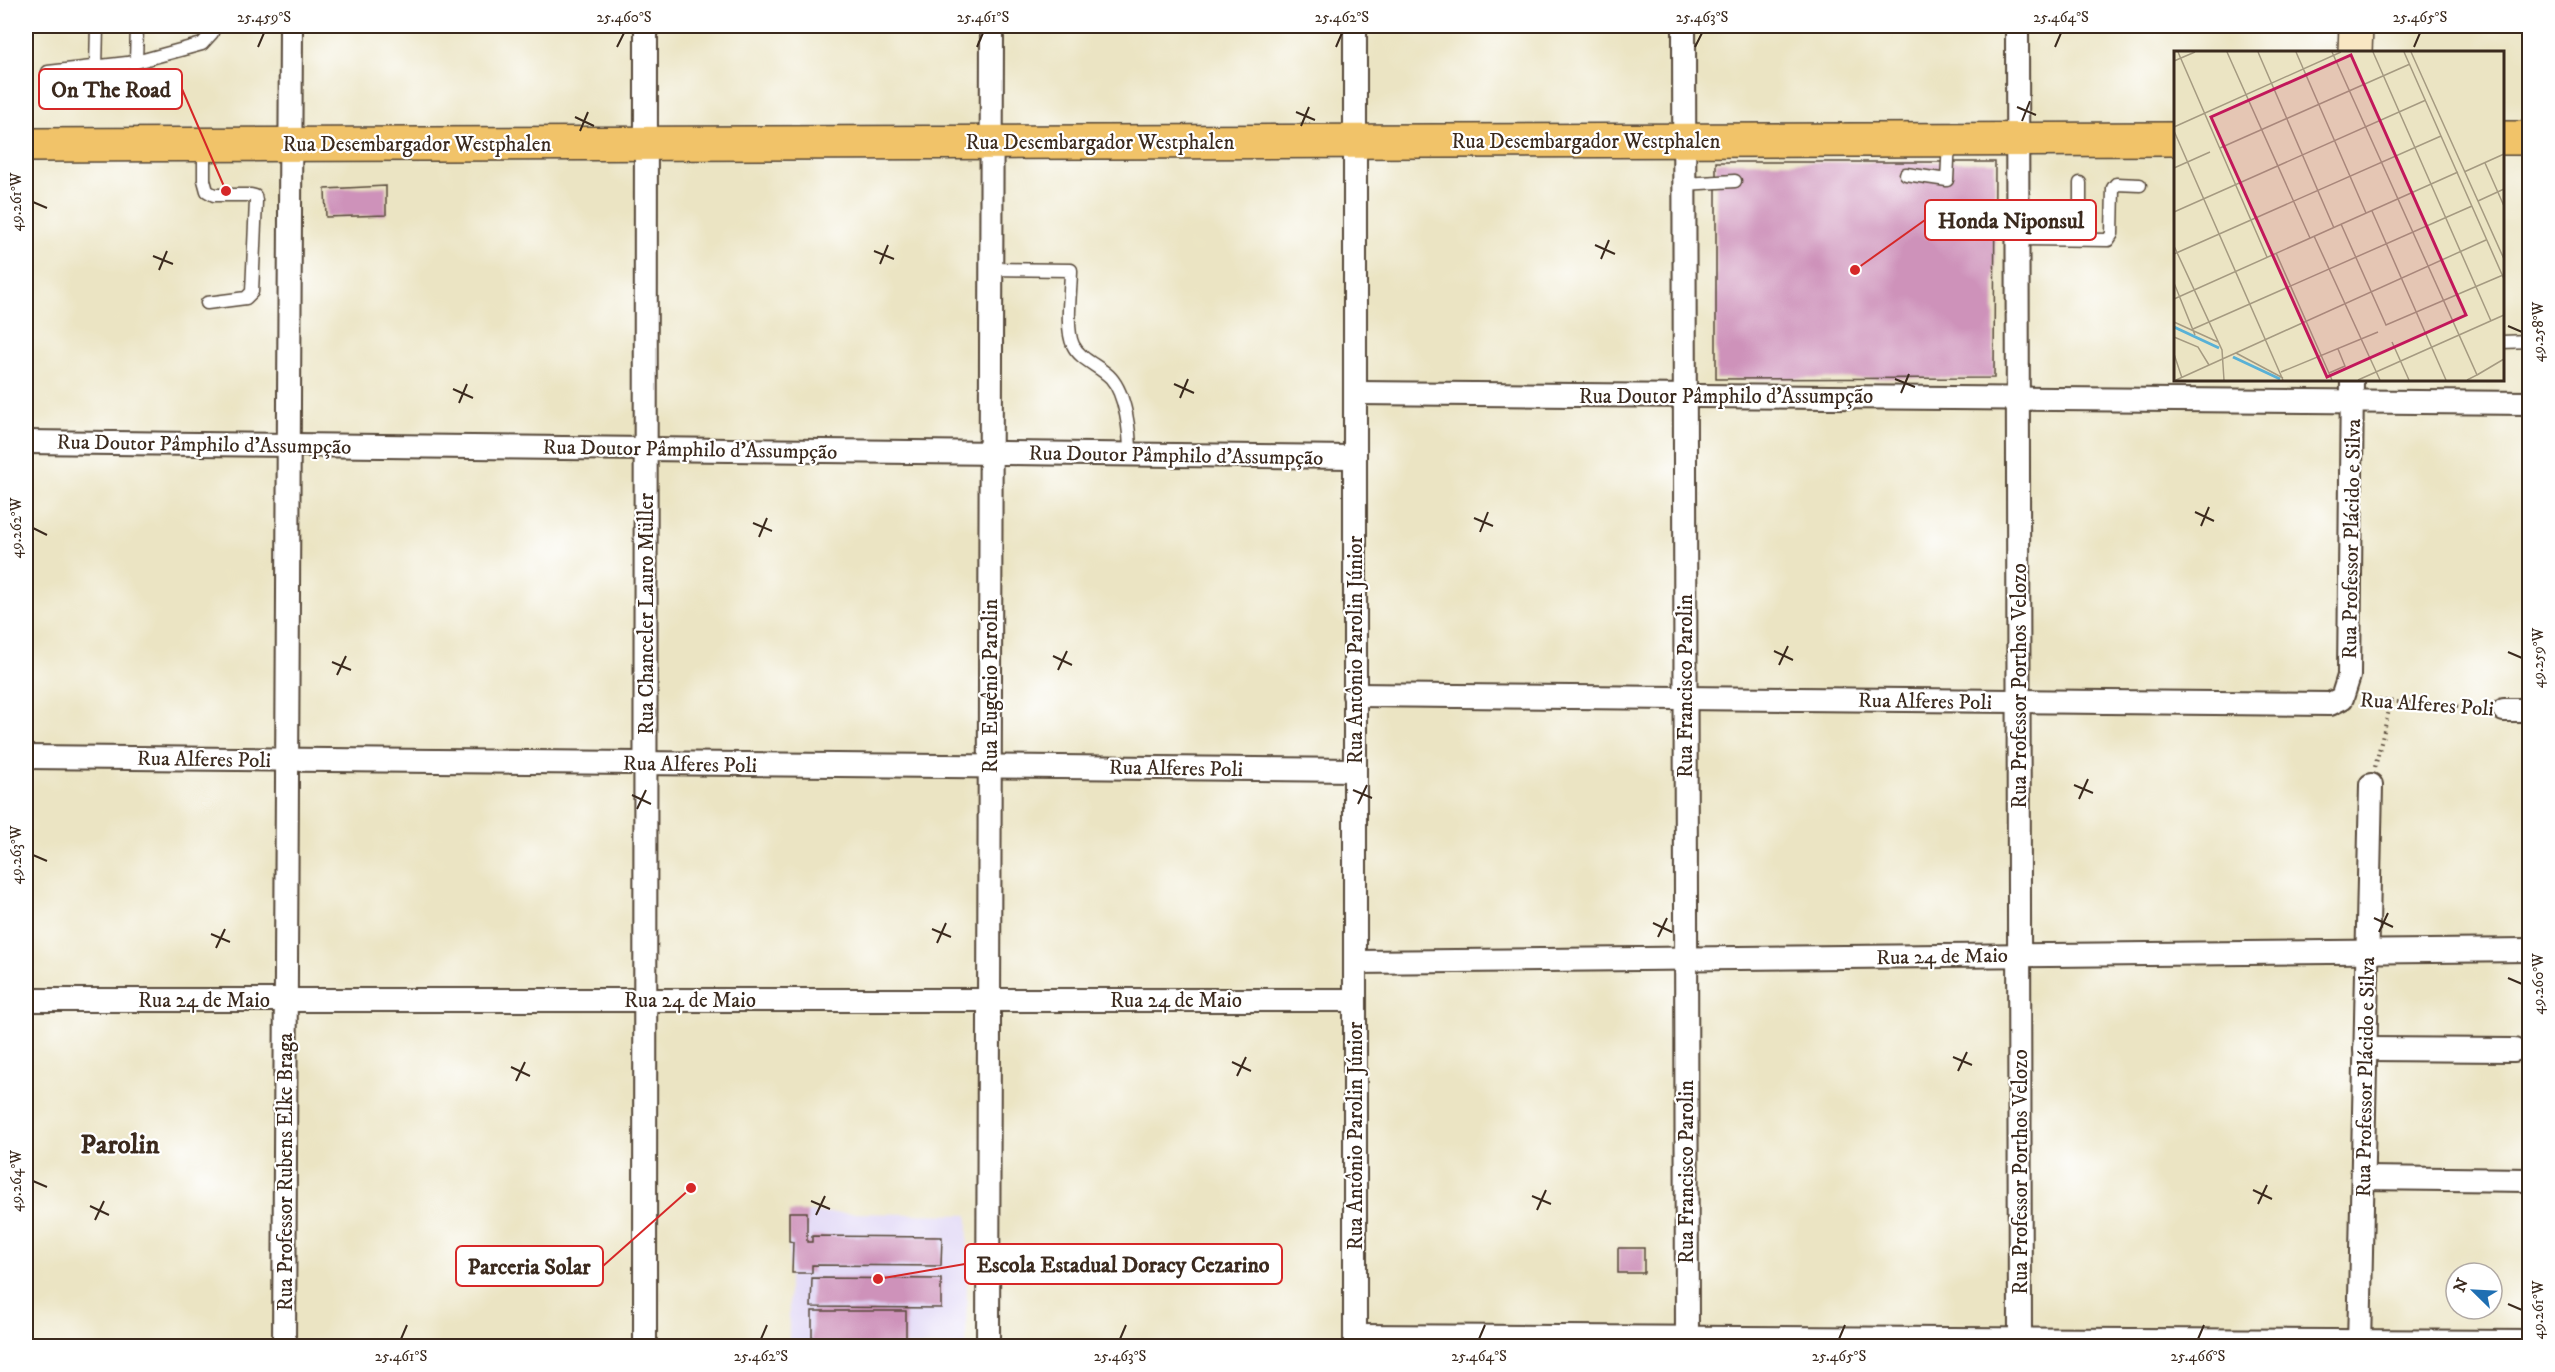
<svg xmlns="http://www.w3.org/2000/svg" width="2555" height="1372" font-family="'IM FELL DW Pica',serif">
<style>
.built{fill:#dfd5f5}
.building{fill:#ce92ba}
.lines{fill:none;stroke-linecap:round;stroke-linejoin:round}
.lane-casing{stroke:#554637;stroke-width:15}
.street-casing{stroke:#554637;stroke-width:26}
.secondary-casing{stroke:#554637;stroke-width:36}
.primary-casing{stroke:#554637;stroke-width:36}
.path{stroke:#554637;stroke-width:4;stroke-dasharray:1.5 4.5;stroke-linecap:butt}
.lane{stroke:#fff;stroke-width:12}
.street{stroke:#fff;stroke-width:22}
.secondary{stroke:#f9e7c3;stroke-width:33}
.primary{stroke:#f1c369;stroke-width:33}
.ticks{fill:none;stroke:#3b2a1e;stroke-width:2}
.labels{text-anchor:middle;stroke-width:4.5;stroke-linejoin:round;paint-order:stroke}
.street-label{font-size:21px;fill:#3b2a1e;stroke:#fff}
.district-label{font-size:27px;font-weight:bold;fill:#3b2a1e;stroke:#fff}
.inset-river{fill:none;stroke:#59b1d6;stroke-width:3}
.inset-road{fill:none;stroke:#a59a81;stroke-width:1.5}
.view{fill:#c2185b;fill-opacity:0.15;stroke:#c2185b;stroke-width:3}
.inset-edge{fill:none;stroke:#3b2a1e;stroke-width:3}
.leader{fill:none;stroke:#d62828;stroke-width:2}
.callout-dot{fill:#d62828;stroke:#fff;stroke-width:2}
.callout{fill:#fff;stroke:#d62828;stroke-width:2}
.callout-label{font-size:22px;text-anchor:middle;font-weight:bold;fill:#3b2a1e}
.neatline{fill:none;stroke:#3b2a1e;stroke-width:2}
.ticks-label{font-size:15px;text-anchor:middle;fill:#3b2a1e}
</style>
<rect width="100%" height="100%" fill="#fff"/>
<filter id="ink" filterUnits="userSpaceOnUse"><feTurbulence type="fractalNoise" baseFrequency=".0167" numOctaves="2"/><feDisplacementMap in="SourceGraphic" scale="12" xChannelSelector="R" yChannelSelector="G"/><feConvolveMatrix kernelMatrix="1 2 1 2 8 2 1 2 1" color-interpolation-filters="sRGB"/></filter>
<filter id="wash" filterUnits="userSpaceOnUse"><feTurbulence type="fractalNoise" baseFrequency=".008" numOctaves="4" result="noise"/><feDisplacementMap in="SourceGraphic" scale="24" xChannelSelector="R" yChannelSelector="G"/><feGaussianBlur stdDeviation="1.35" result="paint"/><feColorMatrix in="noise" values="0 0 0 0 0 0 0 0 0 0 0 0 0 0 0 0 0 1.4 0 .05"/><feComposite in="paint" operator="in"/></filter>
<g filter="url(#wash)">
<rect width="100%" height="100%" fill="#ebe4c3"/>
<path class="built" d="M789,1212L968,1215L966,1346H789Z"/>
<g id="blocks">
<g class="building">
<path d="M1716,162H1995L1994,378L1716,379Z"/>
<path d="M386,186V215L326,217L325,189Z"/>
<path d="M789,1212H807V1242H812V1236L942,1237L941,1266L812,1265V1273H792L793,1242L789,1241Z"/>
<rect x="1618" y="1248" width="26" height="25"/>
<path d="M812,1278L941,1279V1308L811,1307Z"/>
<rect x="812" y="1311" width="94" height="35"/>
</g>
</g>
</g>
<g filter="url(#ink)">
<use href="#blocks" fill-opacity="0" stroke="#554637" stroke-width="1.5"/>
<g class="lines">
<g class="lane-casing">
<g id="lane">
<path d="M136,62L137,26"/>
<path d="M96,68L97,26"/>
<path d="M48,72L136,62L202,44L212,33L213,26"/>
<path d="M204,146V180L207,191L214,195H251L255,196L256,201L252,292L246,298L207,303"/>
<path d="M1906,174L1947,180L1949,141"/>
<path d="M1684,184L1735,181"/>
<path d="M2018,239L2108,240L2112,234L2113,188L2116,184L2140,185"/>
<path d="M2080,239V183"/>
<path d="M991,269L1071,270C1071,289 1065,329 1073,345C1080,360 1100,366 1111,378C1126,395 1130,433 1130,454"/>
<path d="M2502,342L2530,341"/>
</g>
</g>
<g class="street-casing">
<g id="street">
<path d="M1684,26L1687,1346"/>
<path d="M2017,26L2020,1346"/>
<path d="M1355,393L2530,403"/>
<path d="M26,442L1354,457"/>
<path d="M1354,695L2330,704L2342,698L2349,676L2352,380"/>
<path d="M2504,710H2530"/>
<path d="M26,757L1355,770"/>
<path d="M1355,962L2530,950"/>
<path d="M26,1000H1355"/>
<path d="M2365,1049L2514,1050"/>
<path d="M2363,1178L2530,1180"/>
<path d="M1355,1336L2530,1342"/>
<path d="M284,1346L291,26"/>
<path d="M645,1346L646,26"/>
<path d="M988,1346L992,26"/>
<path d="M1355,1346V26"/>
<path d="M2359,1346L2371,785"/>
</g>
</g>
<g class="secondary-casing">
<path id="secondary" d="M2355,52L2356,26"/>
</g>
<g class="primary-casing">
<g id="primary">
<path d="M2502,138H2530"/>
<path d="M26,145L2176,139"/>
</g>
</g>
<g class="path">
<path d="M2361,699L2485,709"/>
<path d="M2375,767L2391,702"/>
</g>
<use href="#lane" class="lane"/>
<use href="#street" class="street"/>
<use href="#secondary" class="secondary"/>
<use href="#primary" class="primary"/>
</g>
</g>
<path class="ticks" d="M258,47L264,33M617,47L624,33M977,47L983,33M1336,47L1342,33M1695,47L1702,33M2055,47L2061,33M2414,47L2420,33M2017,107L2036,115M1296,112L1315,120M575,117L594,126M2022,121L2030,101M1301,126L1309,107M580,131L588,112M33,202L47,208M1595,245L1615,254M874,251L894,259M153,256L173,264M1601,259L1609,240M880,264L888,245M159,270L167,251M2508,326L2522,332M1895,379L1915,387M1174,384L1194,393M453,389L473,398M1901,393L1909,374M1180,398L1188,379M459,403L467,384M2195,512L2214,521M1474,518L1493,526M753,523L772,531M2201,526L2209,507M33,528L47,535M1480,532L1488,512M759,537L767,518M1774,651L1793,660M2508,652L2522,658M1053,656L1072,665M332,662L351,670M1779,665L1788,646M1058,670L1067,651M337,675L346,656M2074,785L2093,793M1353,790L1372,798M632,795L651,804M2079,799L2088,779M1358,804L1367,785M637,809L646,790M33,855L47,861M2374,918L2393,927M1653,923L1672,932M932,929L951,937M2379,932L2388,913M211,934L230,942M1658,937L1667,918M937,943L946,923M216,948L225,929M2508,978L2522,984M1953,1057L1972,1065M1232,1062L1251,1071M511,1067L530,1076M1958,1071L1967,1052M1237,1076L1246,1057M516,1081L525,1062M33,1181L47,1187M2253,1190L2272,1199M1532,1196L1551,1204M811,1201L830,1209M2258,1204L2267,1185M90,1206L109,1215M1537,1210L1546,1190M816,1215L825,1196M95,1220L104,1201M2508,1304L2522,1310M401,1339L407,1325M761,1339L767,1325M1120,1339L1126,1325M1479,1339L1485,1325M1839,1339L1845,1325M2198,1339L2204,1325"/>
<g class="labels">
<g class="street-label">
<text x="1586" y="148">Rua Desembargador Westphalen</text>
<text x="1100" y="149">Rua Desembargador Westphalen</text>
<text x="417" y="151">Rua Desembargador Westphalen</text>
<text x="1726" y="403">Rua Doutor Pâmphilo d'Assumpção</text>
<text transform="translate(204 444) rotate(1)" y="7">Rua Doutor Pâmphilo d'Assumpção</text>
<text transform="translate(690 449) rotate(1)" y="7">Rua Doutor Pâmphilo d'Assumpção</text>
<text transform="translate(1176 455) rotate(1)" y="7">Rua Doutor Pâmphilo d'Assumpção</text>
<text transform="translate(2351 539) rotate(-89)" y="7">Rua Professor Plácido e Silva</text>
<text transform="translate(646 614) rotate(-90)" y="7">Rua Chanceler Lauro Müller</text>
<text transform="translate(1355 650) rotate(-90)" y="7">Rua Antônio Parolin Júnior</text>
<text transform="translate(990 686) rotate(-90)" y="7">Rua Eugênio Parolin</text>
<text transform="translate(1685 686) rotate(-90)" y="7">Rua Francisco Parolin</text>
<text transform="translate(2019 686) rotate(-90)" y="7">Rua Professor Porthos Velozo</text>
<text transform="translate(1925 701) rotate(1)" y="7">Rua Alferes Poli</text>
<text transform="translate(2427 704) rotate(4)" y="7">Rua Alferes Poli</text>
<text transform="translate(204 759) rotate(1)" y="7">Rua Alferes Poli</text>
<text transform="translate(690 764) rotate(1)" y="7">Rua Alferes Poli</text>
<text transform="translate(1176 768) rotate(1)" y="7">Rua Alferes Poli</text>
<text transform="translate(1942 956) rotate(-1)" y="7">Rua 24 de Maio</text>
<text x="204" y="1007">Rua 24 de Maio</text>
<text x="690" y="1007">Rua 24 de Maio</text>
<text x="1176" y="1007">Rua 24 de Maio</text>
<text transform="translate(2365 1077) rotate(-89)" y="7">Rua Professor Plácido e Silva</text>
<text transform="translate(1355 1136) rotate(-90)" y="7">Rua Antônio Parolin Júnior</text>
<text transform="translate(285 1172) rotate(-90)" y="7">Rua Professor Rubens Elke Braga</text>
<text transform="translate(1686 1172) rotate(-90)" y="7">Rua Francisco Parolin</text>
<text transform="translate(2020 1172) rotate(-90)" y="7">Rua Professor Porthos Velozo</text>
</g>
<g class="district-label">
<text x="120" y="1153">Parolin</text>
</g>
</g>
<g transform="translate(2174 51)">
<rect width="330" height="330" fill="#ebe4c3"/>
<path class="inset-river" d="M0,276L45,297M59,306L106,328"/>
<path class="inset-road" d="M4,1L93,206M53,1L136,187M84,1L160,177M122,1L192,162M158,1L303,324L293,329M199,1L317,270M230,1L330,228M237,1L330,208M0,10L21,1M0,76L167,1M0,80L109,329M46,97L236,13M311,112L330,155M0,117L36,101M290,121L330,103M304,150L330,138M198,160L272,329M0,161L252,49M167,173L212,274L329,224M140,185L206,329M0,195L48,299L50,329M102,202L158,329M0,203L267,85M0,232L21,284M0,248L284,121M0,271L44,291M19,278L298,155M0,286L24,296L35,314M218,291L235,329M62,302L109,327M0,303L8,327M107,321L204,281M155,322L171,315L164,298M303,324L330,308M2,329L312,189M184,329L330,264"/>
<path class="view" d="M177,4L292,264L153,326L37,66Z"/>
<rect width="330" height="330" class="inset-edge"/>
</g>
<path class="leader" d="M226 191L182 89M1855 270L1925 220M878 1279L965 1264M691 1188L603 1266"/>
<g class="callout-dot">
<circle cx="226" cy="191" r="6"/>
<circle cx="1855" cy="270" r="6"/>
<circle cx="878" cy="1279" r="6"/>
<circle cx="691" cy="1188" r="6"/>
</g>
<g class="callout">
<rect x="39" y="69" width="143" height="40" rx="6"/>
<rect x="1925" y="200" width="171" height="40" rx="6"/>
<rect x="965" y="1244" width="317" height="40" rx="6"/>
<rect x="456" y="1246" width="147" height="40" rx="6"/>
</g>
<g class="callout-label">
<text x="111" y="97">On The Road</text>
<text x="2011" y="228">Honda Niponsul</text>
<text x="1123" y="1272">Escola Estadual Doracy Cezarino</text>
<text x="529" y="1274">Parceria Solar</text>
</g>
<rect width="2555" height="1372" fill="none" stroke="#fff" stroke-width="66"/>
<g transform="translate(2474 1291) rotate(294)"><circle r="28" fill="#ffffff" stroke="#b1aaa5" stroke-width="1.5"/>
<path d="M0-4.5L10 22L0 15L-10 22Z" fill="#1f6fb2"/>
<text y="-9" font-size="16" font-weight="bold" text-anchor="middle" fill="#3b2a1e">N</text>
</g>
<rect x="33" y="33" width="2489" height="1306" class="neatline"/>
<g class="ticks-label">
<text x="264" y="22">25.459°S</text>
<text x="624" y="22">25.460°S</text>
<text x="983" y="22">25.461°S</text>
<text x="1342" y="22">25.462°S</text>
<text x="1702" y="22">25.463°S</text>
<text x="2061" y="22">25.464°S</text>
<text x="2420" y="22">25.465°S</text>
<text transform="translate(16 202) rotate(-90)" y="5">49.261°W</text>
<text transform="translate(2538 332) rotate(-90)" y="5">49.258°W</text>
<text transform="translate(16 528) rotate(-90)" y="5">49.262°W</text>
<text transform="translate(2538 658) rotate(-90)" y="5">49.259°W</text>
<text transform="translate(16 855) rotate(-90)" y="5">49.263°W</text>
<text transform="translate(2538 984) rotate(-90)" y="5">49.260°W</text>
<text transform="translate(16 1181) rotate(-90)" y="5">49.264°W</text>
<text transform="translate(2538 1310) rotate(-90)" y="5">49.261°W</text>
<text x="401" y="1361">25.461°S</text>
<text x="761" y="1361">25.462°S</text>
<text x="1120" y="1361">25.463°S</text>
<text x="1479" y="1361">25.464°S</text>
<text x="1839" y="1361">25.465°S</text>
<text x="2198" y="1361">25.466°S</text>
</g>
</svg>
